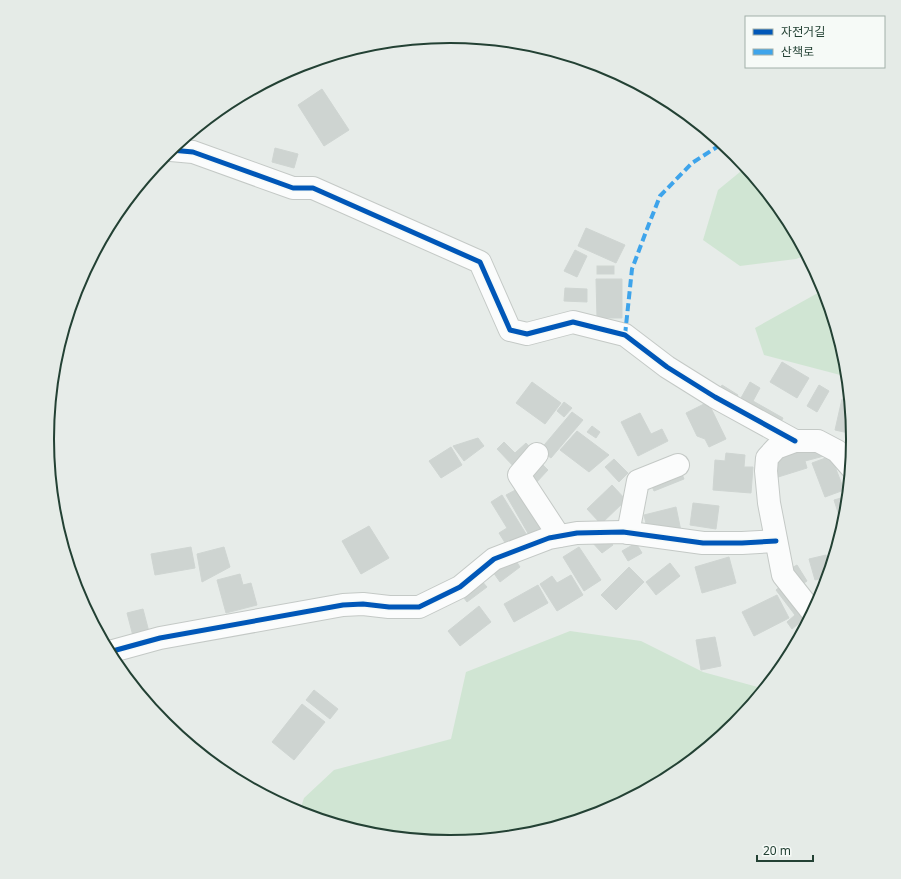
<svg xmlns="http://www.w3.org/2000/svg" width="901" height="879" font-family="'Noto Sans','Noto Sans KR',sans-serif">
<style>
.green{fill:#d0e5d3}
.building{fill:#ced4d1;stroke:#cfd5d2}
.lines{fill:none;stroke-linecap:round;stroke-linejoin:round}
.minor-casing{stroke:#c4c9c6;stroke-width:24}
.minor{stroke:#fbfcfc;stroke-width:22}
.quiet{stroke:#3ea4eb;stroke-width:4;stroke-dasharray:8 4;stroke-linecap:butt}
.cycleway-casing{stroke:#f6faf7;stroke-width:8}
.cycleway{stroke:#0057b8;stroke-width:5}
.rim{fill:none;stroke:#234134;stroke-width:2}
</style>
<rect width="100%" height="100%" fill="#e7ece9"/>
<g class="green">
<path d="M746,167L786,216L807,255L796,259L740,266L703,240L718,190Z"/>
<path d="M825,289L846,361L848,377L764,355L755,328Z"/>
<path d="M570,631L641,641L703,672L765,689L736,725L674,775L605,812L529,835L450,843L372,835L299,813L304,798L334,770L451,739L466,672Z"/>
</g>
<g class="building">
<path d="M322,89L349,130L324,146L298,105Z"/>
<path d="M275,148L298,154L294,168L272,162Z"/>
<path d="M586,228L625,245L616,263L578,246Z"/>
<path d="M575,250L587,256L577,277L564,271Z"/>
<rect x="597" y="266" width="17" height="8"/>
<path d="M596,279H622V318H597Z"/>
<path d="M565,288L587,289V302L564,301Z"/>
<path d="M782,362L809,378L797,398L770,382Z"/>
<path d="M532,382L561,403L545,424L516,403Z"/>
<path d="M750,382L760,388L753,401L783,418L778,428L737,405Z"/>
<path d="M722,385L738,395L733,403L717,393Z"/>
<path d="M819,385L829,391L817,412L807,406Z"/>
<path d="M844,388L849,390L850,400L844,399Z"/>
<path d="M842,399L850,400L853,434L835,430Z"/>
<path d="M564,402L572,408L564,417L557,411Z"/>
<path d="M708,402L726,439L709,447L705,439L697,436L686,413Z"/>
<path d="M572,412L583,420L551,458L540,450Z"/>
<path d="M640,413L651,434L662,429L668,441L638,456L621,422Z"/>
<path d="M592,426L600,432L596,438L587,432Z"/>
<path d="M577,431L609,455L589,472L560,450Z"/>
<path d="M478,438L484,446L464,461L453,446Z"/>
<path d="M504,442L515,453L526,443L534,452L516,469L497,449Z"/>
<path d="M821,445L824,456L805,461L807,468L775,478L770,459Z"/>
<path d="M451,447L462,465L441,478L429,461Z"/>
<path d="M726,453L745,455L744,467H753L751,493L713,490L715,460L725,461Z"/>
<path d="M831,456L844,490L825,497L812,463Z"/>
<path d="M614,459L628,473L619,482L605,467Z"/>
<path d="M539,461L548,470L534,485L524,476Z"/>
<path d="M679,467L684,479L654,491L649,479Z"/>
<path d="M612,485L626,500L601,524L587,509Z"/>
<path d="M521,487L544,526L529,535L506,495Z"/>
<path d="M502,495L528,537L509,549L499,533L507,528L491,502Z"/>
<path d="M848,496L846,518L843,528L834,500Z"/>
<path d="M693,503L719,506L716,529L690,525Z"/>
<path d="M676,507L681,531L648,532L644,515Z"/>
<path d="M369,526L389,558L361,574L342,541Z"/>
<path d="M608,539L613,545L602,553L590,540Z"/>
<path d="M636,543L642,553L628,561L622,551Z"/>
<path d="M191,547L195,568L155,575L151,554Z"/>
<path d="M224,547L230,567L202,582L197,554Z"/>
<path d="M579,547L601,580L584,591L563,557Z"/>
<path d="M836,553L833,563L830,555Z"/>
<path d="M826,555L830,571L829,577L815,580L809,559Z"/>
<path d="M729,557L736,583L702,593L695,567Z"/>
<path d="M514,558L520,567L500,582L493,572Z"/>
<path d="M670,563L680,576L656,595L646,582Z"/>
<path d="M797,565L807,581L798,587L788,570Z"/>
<path d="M629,567L644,582L616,610L601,595Z"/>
<path d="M240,574L243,585L251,583L257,605L226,613L217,580Z"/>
<path d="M571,575L583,595L557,611L540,584L552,576L557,583Z"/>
<path d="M480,579L487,587L467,602L461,594Z"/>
<path d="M783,584L808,616L792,629L787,622L795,615L776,590Z"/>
<path d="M538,585L548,603L514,622L504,604Z"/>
<path d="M777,595L789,618L754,636L742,612Z"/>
<path d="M479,606L491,622L460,646L448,631Z"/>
<path d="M143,609L149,632L133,636L127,613Z"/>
<path d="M715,637L721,666L701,670L696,640Z"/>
<path d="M314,690L338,709L330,719L306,700Z"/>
<path d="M302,704L325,722L294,760L272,742Z"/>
</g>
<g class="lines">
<g class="minor-casing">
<g id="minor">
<path d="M171,150L193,152L293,188H313L480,262L510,330L527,334L573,322L625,335L667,367L715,397L795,441"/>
<path d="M537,454L519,475L559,536"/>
<path d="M628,533L638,481L678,465"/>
<path d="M813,613L783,575L769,503L766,471L767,458L776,448L795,441H818L837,451L851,467"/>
<path d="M109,652L160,638L343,605L363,604L389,607H419L460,587L494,559L549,538L577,533L623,532L703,543H742L776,541"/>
</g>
</g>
<use href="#minor" class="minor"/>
<path class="quiet" d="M625,335L632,269L647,229L660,196L692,163L717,147"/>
<g class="cycleway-casing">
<g id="cycleway">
<path d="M171,150L193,152L293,188H313L480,262L510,330L527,334L573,322L625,335L667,367L715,397L795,441"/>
<path d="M109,652L160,638L343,605L363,604L389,607H419L460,587L494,559L549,538L577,533L623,532L703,543H742L776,541"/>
</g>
</g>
<use href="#cycleway" class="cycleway"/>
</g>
<path d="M0 0H901V879H0ZM54 439a396 396 0 1 1 792 0a396 396 0 1 1-792 0Z" fill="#e5ebe7" fill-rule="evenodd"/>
<path class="rim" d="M54 439a396 396 0 1 1 792 0a396 396 0 1 1-792 0Z"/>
<rect x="745" y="16" width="140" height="52" fill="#f6faf7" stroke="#a2b0a9"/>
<rect x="753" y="29" width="20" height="6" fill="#0057b8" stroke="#a2b0a9"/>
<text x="781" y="36" font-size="12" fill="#234134">자전거길</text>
<rect x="753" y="49" width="20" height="6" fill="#3ea4eb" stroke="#a2b0a9"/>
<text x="781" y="56" font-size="12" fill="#234134">산책로</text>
<path d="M757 855v6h56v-6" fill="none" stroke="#234134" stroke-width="2"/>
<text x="763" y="855" font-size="12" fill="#234134" stroke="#f6faf7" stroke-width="3" paint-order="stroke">20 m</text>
</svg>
